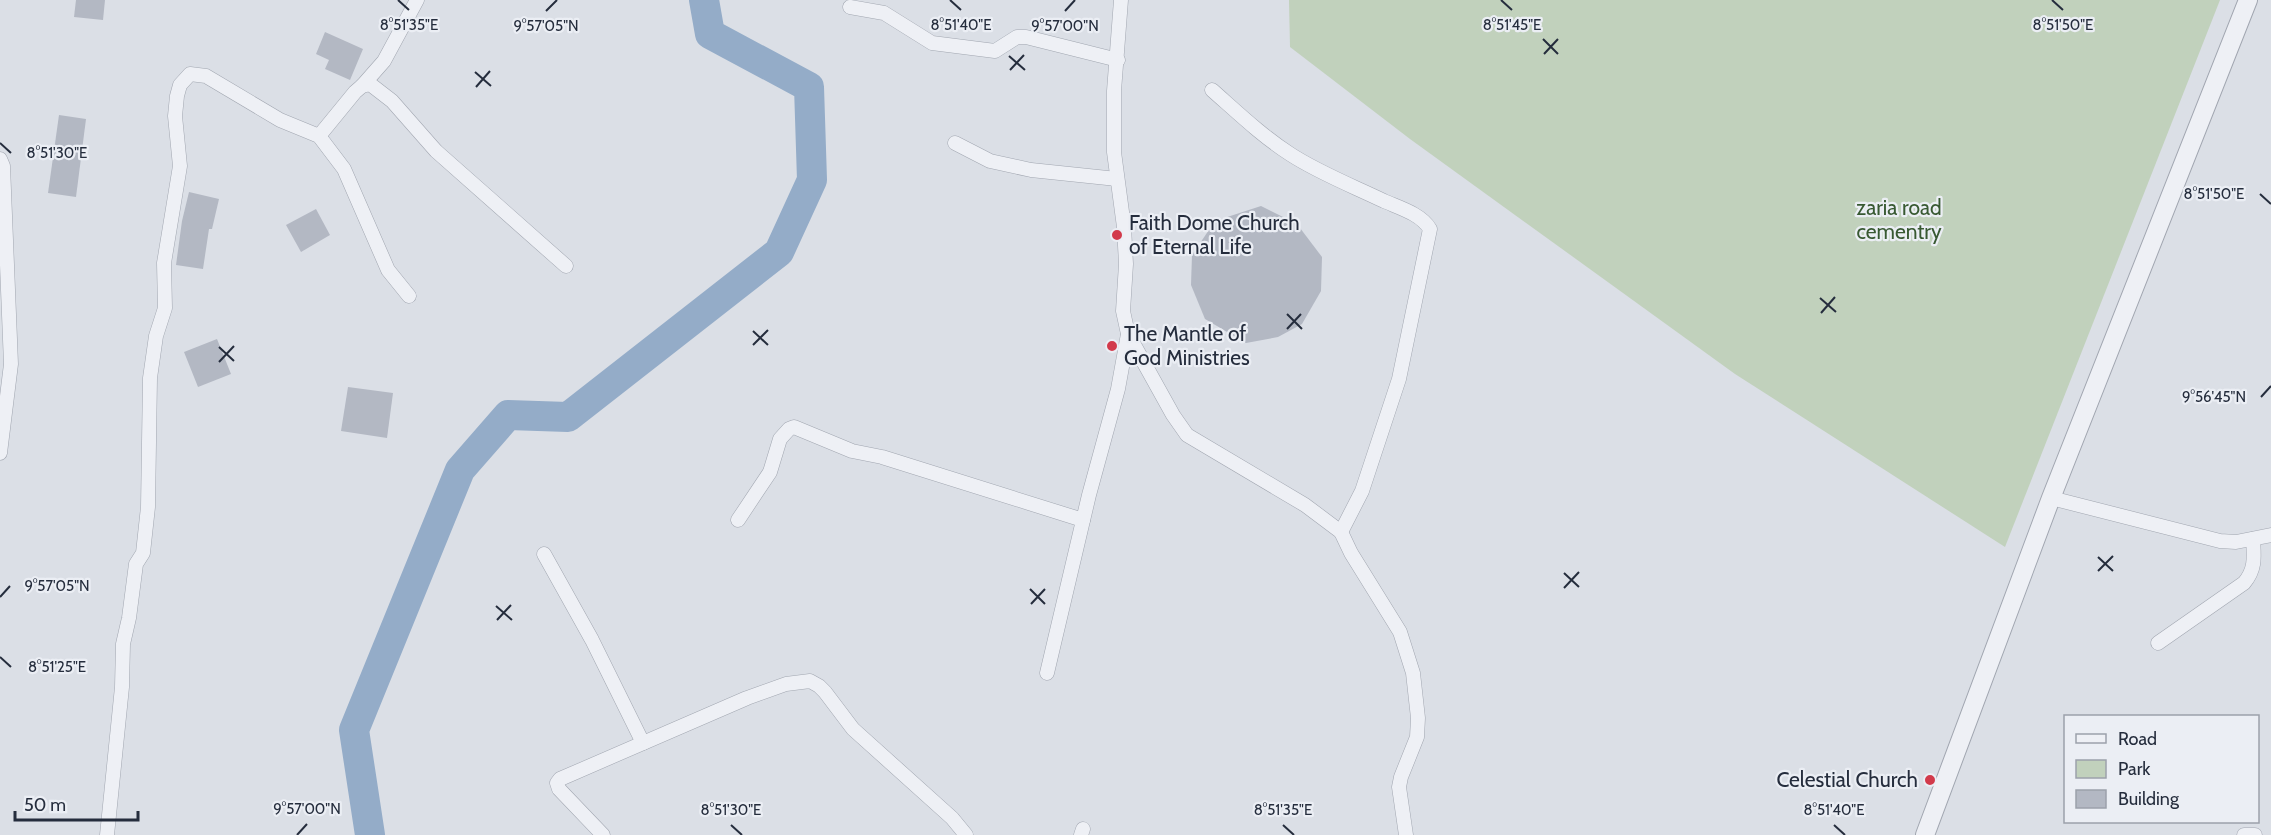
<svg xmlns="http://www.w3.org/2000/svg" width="2271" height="835" font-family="Cabin,sans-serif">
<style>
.green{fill:#c1d1bc}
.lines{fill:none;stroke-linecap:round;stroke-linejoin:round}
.river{stroke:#94acc8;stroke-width:30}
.building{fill:#b3b8c3}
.minor-casing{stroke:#a1a6b0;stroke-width:15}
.tertiary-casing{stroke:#a1a6b0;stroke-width:20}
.minor{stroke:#eef0f5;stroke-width:14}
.tertiary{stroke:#eef0f5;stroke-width:18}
.ticks{fill:none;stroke:#252d3d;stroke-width:2}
.poi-dot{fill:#d23a4b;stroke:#ebeef4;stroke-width:2}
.labels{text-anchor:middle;stroke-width:4.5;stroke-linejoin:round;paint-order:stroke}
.park-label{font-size:21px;fill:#385932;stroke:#ebeef4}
.poi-label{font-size:21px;fill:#252d3d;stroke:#ebeef4;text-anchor:start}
.ticks-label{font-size:15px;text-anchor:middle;fill:#252d3d;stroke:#ebeef4;stroke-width:4.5;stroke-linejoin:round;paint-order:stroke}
</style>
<rect width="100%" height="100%" fill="#dbdfe6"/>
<path class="green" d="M1289,0H2220L2005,547L1735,374L1410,139L1290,47Z"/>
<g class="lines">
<path class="river" d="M370,835L354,730L460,470L508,415L568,417L779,252L812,180L809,87L710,34L704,0"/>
</g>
<g class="building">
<path d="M76,0H105L103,20L74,17Z"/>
<path d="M325,32L363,49L350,80L325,69L329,60L316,54Z"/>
<path d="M59,115L86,119L76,197L48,193Z"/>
<path d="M189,192L219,199L212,229H209L203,269L176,265L182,221Z"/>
<path d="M1261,206L1297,224L1322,257L1321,291L1302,324L1278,337L1246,343L1205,319L1191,285L1192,255L1215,221Z"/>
<path d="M316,209L330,235L301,252L286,225Z"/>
<path d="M217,339L231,374L198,387L184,352Z"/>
<path d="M348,387L393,393L387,438L341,431Z"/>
</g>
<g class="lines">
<g class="minor-casing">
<g id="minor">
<path d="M1121,0L1114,91V152L1124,227L1126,264L1123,311L1128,334L1173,415L1187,435L1305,505L1341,532L1351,553L1400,632L1413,673L1418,718L1417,737L1401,777L1399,787L1406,835"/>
<path d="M850,7L884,13L932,43L995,51L1017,37H1026L1118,60"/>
<path d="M362,86L384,61L417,0"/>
<path d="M1212,90C1237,112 1262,136 1290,154C1319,173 1353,186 1384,201C1400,208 1421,214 1430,229L1399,379L1362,491L1341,532"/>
<path d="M319,136L355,92L362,86L370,84L392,101L436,151L566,266"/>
<path d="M955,143L990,161L1031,170L1117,179"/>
<path d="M0,159L3,166L11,364L0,453"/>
<path d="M2051,498L2220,541L2236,542L2271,535"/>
<path d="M738,520L770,472L780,439L789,429L794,427L852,451L882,457L1083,520"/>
<path d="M544,554L592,640L643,743"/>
<path d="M2158,643L2244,583C2256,569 2254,556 2253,539"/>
<path d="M1047,673L1089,495L1118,389L1128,334"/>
<path d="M107,835L122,687L123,644L129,618L136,564L143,553L148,507L150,378L156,336L165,308L164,263L180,166L175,116L177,96L180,85L190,74L206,76L280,120L319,136L344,169L388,270L409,296"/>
<path d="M603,835L559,789L557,783L560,779L747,698L786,684L810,681L819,686L825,692L853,729L952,818L966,835"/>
<path d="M1081,835L1083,829"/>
<path d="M2244,835H2255"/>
</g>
</g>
<g class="tertiary-casing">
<path id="tertiary" d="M1925,835L2051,498L2248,0"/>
</g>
<use href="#minor" class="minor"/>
<use href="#tertiary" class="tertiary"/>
</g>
<path class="ticks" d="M398,0L409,10M950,0L961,10M1501,0L1512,10M2052,0L2063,10M546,11L557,0M1065,11L1075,0M1543,39L1558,54M1544,54L1558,39M1009,56L1025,70M1010,70L1024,55M475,72L491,86M476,87L490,71M0,143L11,153M2260,194L2271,204M1820,298L1836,312M1821,313L1835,297M1287,314L1302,329M1287,329L1301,314M753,331L768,345M753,345L768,330M219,347L234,361M219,362L234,346M2261,397L2271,386M2098,557L2113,571M2098,571L2113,556M1564,573L1579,587M1564,588L1579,572M1030,589L1045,604M0,597L10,586M1031,604L1045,589M496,606L512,620M497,620L511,605M0,657L11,667M731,825L742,835M1283,825L1294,835M1834,825L1845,835M297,835L307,824"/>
<g class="poi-dot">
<circle cx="1117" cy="235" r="6"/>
<circle cx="1112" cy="346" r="6"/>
<circle cx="1930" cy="780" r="6"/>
</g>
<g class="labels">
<g class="park-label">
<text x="1899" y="215">zaria road<tspan x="1899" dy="24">cementry</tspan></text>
</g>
<g class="poi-label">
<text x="1129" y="230">Faith Dome Church<tspan x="1129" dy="24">of Eternal Life</tspan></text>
<text x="1124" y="341">The Mantle of<tspan x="1124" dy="24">God Ministries</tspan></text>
<text x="1918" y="787" text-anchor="end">Celestial Church</text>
</g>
</g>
<g class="ticks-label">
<text x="409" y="30">8°51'35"E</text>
<text x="961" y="30">8°51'40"E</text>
<text x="1512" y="30">8°51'45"E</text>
<text x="2063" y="30">8°51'50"E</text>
<text x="546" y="31">9°57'05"N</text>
<text x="1065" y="31">9°57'00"N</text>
<text x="57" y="158">8°51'30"E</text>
<text x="2214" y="199">8°51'50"E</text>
<text x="2214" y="402">9°56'45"N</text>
<text x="57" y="591">9°57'05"N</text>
<text x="57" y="672">8°51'25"E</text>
<text x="307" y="814">9°57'00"N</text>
<text x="731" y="815">8°51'30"E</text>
<text x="1283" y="815">8°51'35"E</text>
<text x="1834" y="815">8°51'40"E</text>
</g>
<rect x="2064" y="715" width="195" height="108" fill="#ebeef4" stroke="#9ca1ab" stroke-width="1.5"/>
<rect x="2076" y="734" width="30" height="9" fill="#eef0f5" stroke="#9ca1ab" stroke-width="1.5"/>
<text x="2118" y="745" font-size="18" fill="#252d3d">Road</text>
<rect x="2076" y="760" width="30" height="18" fill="#c1d1bc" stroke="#9ca1ab" stroke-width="1.5"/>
<text x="2118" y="775" font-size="18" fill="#252d3d">Park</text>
<rect x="2076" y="790" width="30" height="18" fill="#b3b8c3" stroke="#9ca1ab" stroke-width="1.5"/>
<text x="2118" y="805" font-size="18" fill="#252d3d">Building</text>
<path d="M15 811v9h123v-9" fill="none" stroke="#252d3d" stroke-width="3"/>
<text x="24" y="811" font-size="18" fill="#252d3d" stroke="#ebeef4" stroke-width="4.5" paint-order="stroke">50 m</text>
</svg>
